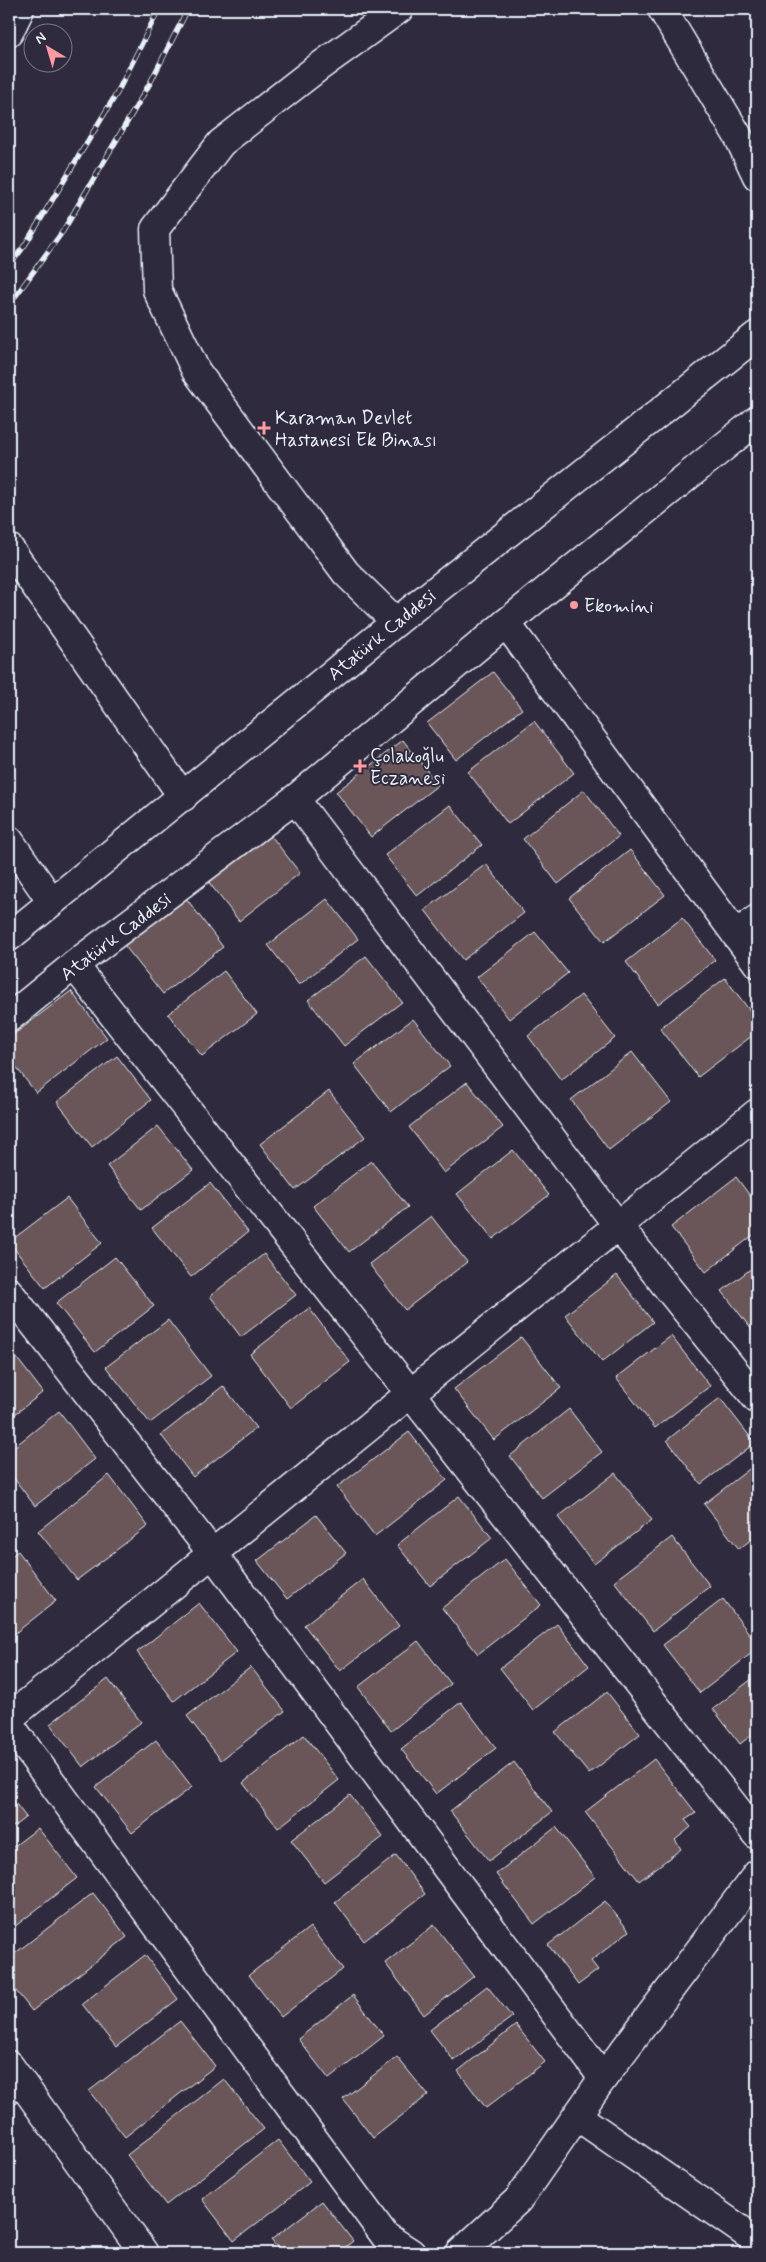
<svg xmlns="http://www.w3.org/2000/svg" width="766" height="2262" font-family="Mynerve,sans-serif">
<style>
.building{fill:#6b5759;stroke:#e8f1f8}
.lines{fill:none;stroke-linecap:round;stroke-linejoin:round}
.minor-casing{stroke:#e8f1f8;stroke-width:31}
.highway-casing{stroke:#e8f1f8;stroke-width:31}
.minor{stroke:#2f2a3d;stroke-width:28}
.highway{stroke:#2f2a3d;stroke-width:28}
.rail-casing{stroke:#e8f1f8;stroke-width:5.5}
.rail{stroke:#2f2a3d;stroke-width:4;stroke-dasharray:11;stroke-linecap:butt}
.poi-dot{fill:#ff9aa2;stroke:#2f2a3d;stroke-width:2}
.labels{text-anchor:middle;stroke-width:4;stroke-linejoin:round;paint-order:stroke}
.poi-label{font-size:19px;fill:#e8f1f8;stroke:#2f2a3d;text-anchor:start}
.street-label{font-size:19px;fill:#e8f1f8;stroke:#2f2a3d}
</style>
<rect width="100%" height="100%" fill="#2f2a3d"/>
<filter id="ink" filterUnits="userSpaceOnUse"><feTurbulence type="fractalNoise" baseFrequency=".02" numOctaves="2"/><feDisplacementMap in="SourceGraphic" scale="10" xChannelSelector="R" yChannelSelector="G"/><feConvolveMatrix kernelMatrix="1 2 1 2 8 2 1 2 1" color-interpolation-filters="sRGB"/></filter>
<g filter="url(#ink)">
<g class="building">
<path d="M493,672L522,709L456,760L427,723Z"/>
<path d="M534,721L574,773L508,824L468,772Z"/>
<path d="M403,740L438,785L371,837L336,792Z"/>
<path d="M584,790L619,836L558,884L523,839Z"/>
<path d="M450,805L482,845L417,896L385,855Z"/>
<path d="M269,833L300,873L239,921L207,880Z"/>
<path d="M630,850L665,895L604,942L569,898Z"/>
<path d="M486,864L524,913L463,960L425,910Z"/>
<path d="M186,898L223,947L163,994L124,945Z"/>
<path d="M327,899L358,939L299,985L268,945Z"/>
<path d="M682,918L715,960L658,1004L626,962Z"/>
<path d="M535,932L568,973L509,1019L477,977Z"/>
<path d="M366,956L402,1002L344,1046L308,1000Z"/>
<path d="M224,971L257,1014L202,1056L168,1014Z"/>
<path d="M725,978L757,1020V1032L698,1077L660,1028Z"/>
<path d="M71,991L107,1038L36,1093L9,1058V1038Z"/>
<path d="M581,995L615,1038L561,1080L528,1036Z"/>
<path d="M413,1019L450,1066L391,1112L354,1064Z"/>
<path d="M632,1052L671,1102L609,1150L571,1100Z"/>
<path d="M117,1056L151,1100L92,1147L57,1102Z"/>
<path d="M467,1082L503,1127L444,1173L409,1127Z"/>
<path d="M329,1091L365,1137L295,1190L260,1144Z"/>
<path d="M158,1126L193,1170L141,1210L107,1166Z"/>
<path d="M513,1150L549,1195L493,1239L457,1194Z"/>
<path d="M371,1161L408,1207L349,1252L313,1206Z"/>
<path d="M736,1177L757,1205V1232L706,1272L671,1227Z"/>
<path d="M210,1183L248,1232L191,1277L152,1228Z"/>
<path d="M67,1198L102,1243L45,1288L9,1242Z"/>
<path d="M431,1216L467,1262L405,1310L369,1264Z"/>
<path d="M264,1254L296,1295L241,1337L210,1296Z"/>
<path d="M115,1257L154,1306L95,1352L56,1303Z"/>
<path d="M757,1264V1332L755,1334L722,1291Z"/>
<path d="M617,1275L653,1322L602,1362L565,1315Z"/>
<path d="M309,1308L350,1362L291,1408L250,1354Z"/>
<path d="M168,1320L211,1376L150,1423L106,1367Z"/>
<path d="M671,1336L710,1386L655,1428L616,1378Z"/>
<path d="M521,1337L561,1388L494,1440L454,1389Z"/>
<path d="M9,1348L43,1392L9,1419Z"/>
<path d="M223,1386L256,1428L193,1477L161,1435Z"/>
<path d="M720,1398L755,1443L701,1484L667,1440Z"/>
<path d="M569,1409L602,1452L542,1498L510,1456Z"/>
<path d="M59,1411L95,1459L35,1506L9,1472V1451Z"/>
<path d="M409,1432L447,1480L375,1536L337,1487Z"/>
<path d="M757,1463V1535L739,1549L704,1504Z"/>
<path d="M615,1473L652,1520L594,1564L558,1517Z"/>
<path d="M109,1475L148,1526L77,1580L38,1531Z"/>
<path d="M459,1496L492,1538L430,1586L397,1545Z"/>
<path d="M316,1515L346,1553L287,1599L257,1561Z"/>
<path d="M672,1537L710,1586L653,1631L614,1581Z"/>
<path d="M18,1551L56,1601L9,1638V1558Z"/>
<path d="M505,1559L541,1605L478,1654L442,1608Z"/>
<path d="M757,1569V1586L749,1575Z"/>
<path d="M363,1579L399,1626L340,1671L304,1625Z"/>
<path d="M723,1599L757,1644V1649L700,1693L663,1645Z"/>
<path d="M199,1603L237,1652L174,1701L137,1652Z"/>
<path d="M557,1624L589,1666L533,1710L500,1668Z"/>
<path d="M418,1641L451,1684L391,1731L358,1687Z"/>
<path d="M251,1667L285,1711L221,1760L187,1716Z"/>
<path d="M757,1675V1731L740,1744L713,1709Z"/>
<path d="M108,1679L141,1722L83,1767L50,1724Z"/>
<path d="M607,1692L640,1734L589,1774L555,1732Z"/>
<path d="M461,1702L496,1748L436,1794L401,1749Z"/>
<path d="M304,1735L339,1780L278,1828L243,1783Z"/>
<path d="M156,1740L192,1787L132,1833L96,1787Z"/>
<path d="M654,1759L696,1813L685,1820L691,1827L675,1840L681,1849L639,1881L585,1812Z"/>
<path d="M514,1762L552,1812L489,1861L450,1811Z"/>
<path d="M9,1795L26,1817L9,1830Z"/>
<path d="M350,1795L383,1837L324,1882L291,1840Z"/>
<path d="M556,1827L595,1877L534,1924L496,1874Z"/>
<path d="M38,1828L77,1878L9,1931V1850Z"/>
<path d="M396,1855L425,1894L364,1941L335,1902Z"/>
<path d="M93,1893L127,1937L32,2011L9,1982V1958Z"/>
<path d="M605,1901L629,1931L591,1961L598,1970L578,1985L548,1945Z"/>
<path d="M434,1925L474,1976L424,2015L385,1963Z"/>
<path d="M310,1927L343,1969L281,2017L249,1975Z"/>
<path d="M145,1955L178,1999L116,2047L82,2004Z"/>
<path d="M487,1986L512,2017L454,2061L430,2030Z"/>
<path d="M353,1995L384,2036L329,2079L298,2039Z"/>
<path d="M180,2021L215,2066L125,2137L89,2091Z"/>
<path d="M516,2025L545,2062L486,2108L458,2071Z"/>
<path d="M397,2057L428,2095L373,2138L343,2099Z"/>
<path d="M224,2079L264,2129L166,2205L127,2155Z"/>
<path d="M278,2140L310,2182L234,2241L202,2199Z"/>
<path d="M322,2201L353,2241L338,2253H282L271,2240Z"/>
</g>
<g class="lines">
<g class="minor-casing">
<g id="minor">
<path d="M662,9L738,136L757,176"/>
<path d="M9,32L20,9"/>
<path d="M9,548L183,797"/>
<path d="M396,622L346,573L196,371L157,290L155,229L221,143L316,69L399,9"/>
<path d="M506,623L757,963"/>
<path d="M295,799L618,1226L757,1399"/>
<path d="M9,840L52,902"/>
<path d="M736,935L757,919"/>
<path d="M74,965L757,1835"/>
<path d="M9,1292L212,1553L603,2078"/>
<path d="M9,1718L757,1113"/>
<path d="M9,1724L385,2236L411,2253"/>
<path d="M9,2065L144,2253"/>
<path d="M577,2116L757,2241"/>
<path d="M460,2253L518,2200L603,2078L757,1874"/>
</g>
</g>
<g class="highway-casing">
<g id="highway">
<path d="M9,937L396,622L757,335"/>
<path d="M9,1018L74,965L295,799L506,623L757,420"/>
</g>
</g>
<use href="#minor" class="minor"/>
<use href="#highway" class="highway"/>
<g class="rail-casing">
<g id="rail">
<path d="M9,266L25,245L117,93L159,9"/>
<path d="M9,305L63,231L150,83L188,9"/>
</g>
</g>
<use href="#rail" class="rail"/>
</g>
</g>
<g class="poi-dot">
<path d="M261.5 420.5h5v5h5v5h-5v5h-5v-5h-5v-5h5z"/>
<circle cx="574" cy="605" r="5"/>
<path d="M357.5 758.5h5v5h5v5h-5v5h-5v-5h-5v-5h5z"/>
</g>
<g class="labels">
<g class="poi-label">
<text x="275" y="424">Karaman Devlet<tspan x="275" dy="22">Hastanesi Ek Binası</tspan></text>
<text x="584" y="612">Ekomini</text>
<text x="370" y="762">Çolakoğlu<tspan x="370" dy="22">Eczanesi</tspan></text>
</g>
<g class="street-label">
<text transform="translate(381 634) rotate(-39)" y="7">Atatürk Caddesi</text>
<text transform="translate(115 936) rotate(-37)" y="7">Atatürk Caddesi</text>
</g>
</g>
<rect width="766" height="2262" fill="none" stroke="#2f2a3d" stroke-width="30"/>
<rect x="15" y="15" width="736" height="2232" fill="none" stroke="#e8f1f8" stroke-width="2" filter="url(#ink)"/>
<g transform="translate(48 48) rotate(322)"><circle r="24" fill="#2f2a3d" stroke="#797a88"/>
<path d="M0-4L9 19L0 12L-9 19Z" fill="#ff9aa2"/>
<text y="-8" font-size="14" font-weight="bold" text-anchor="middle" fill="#e8f1f8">N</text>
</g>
</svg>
